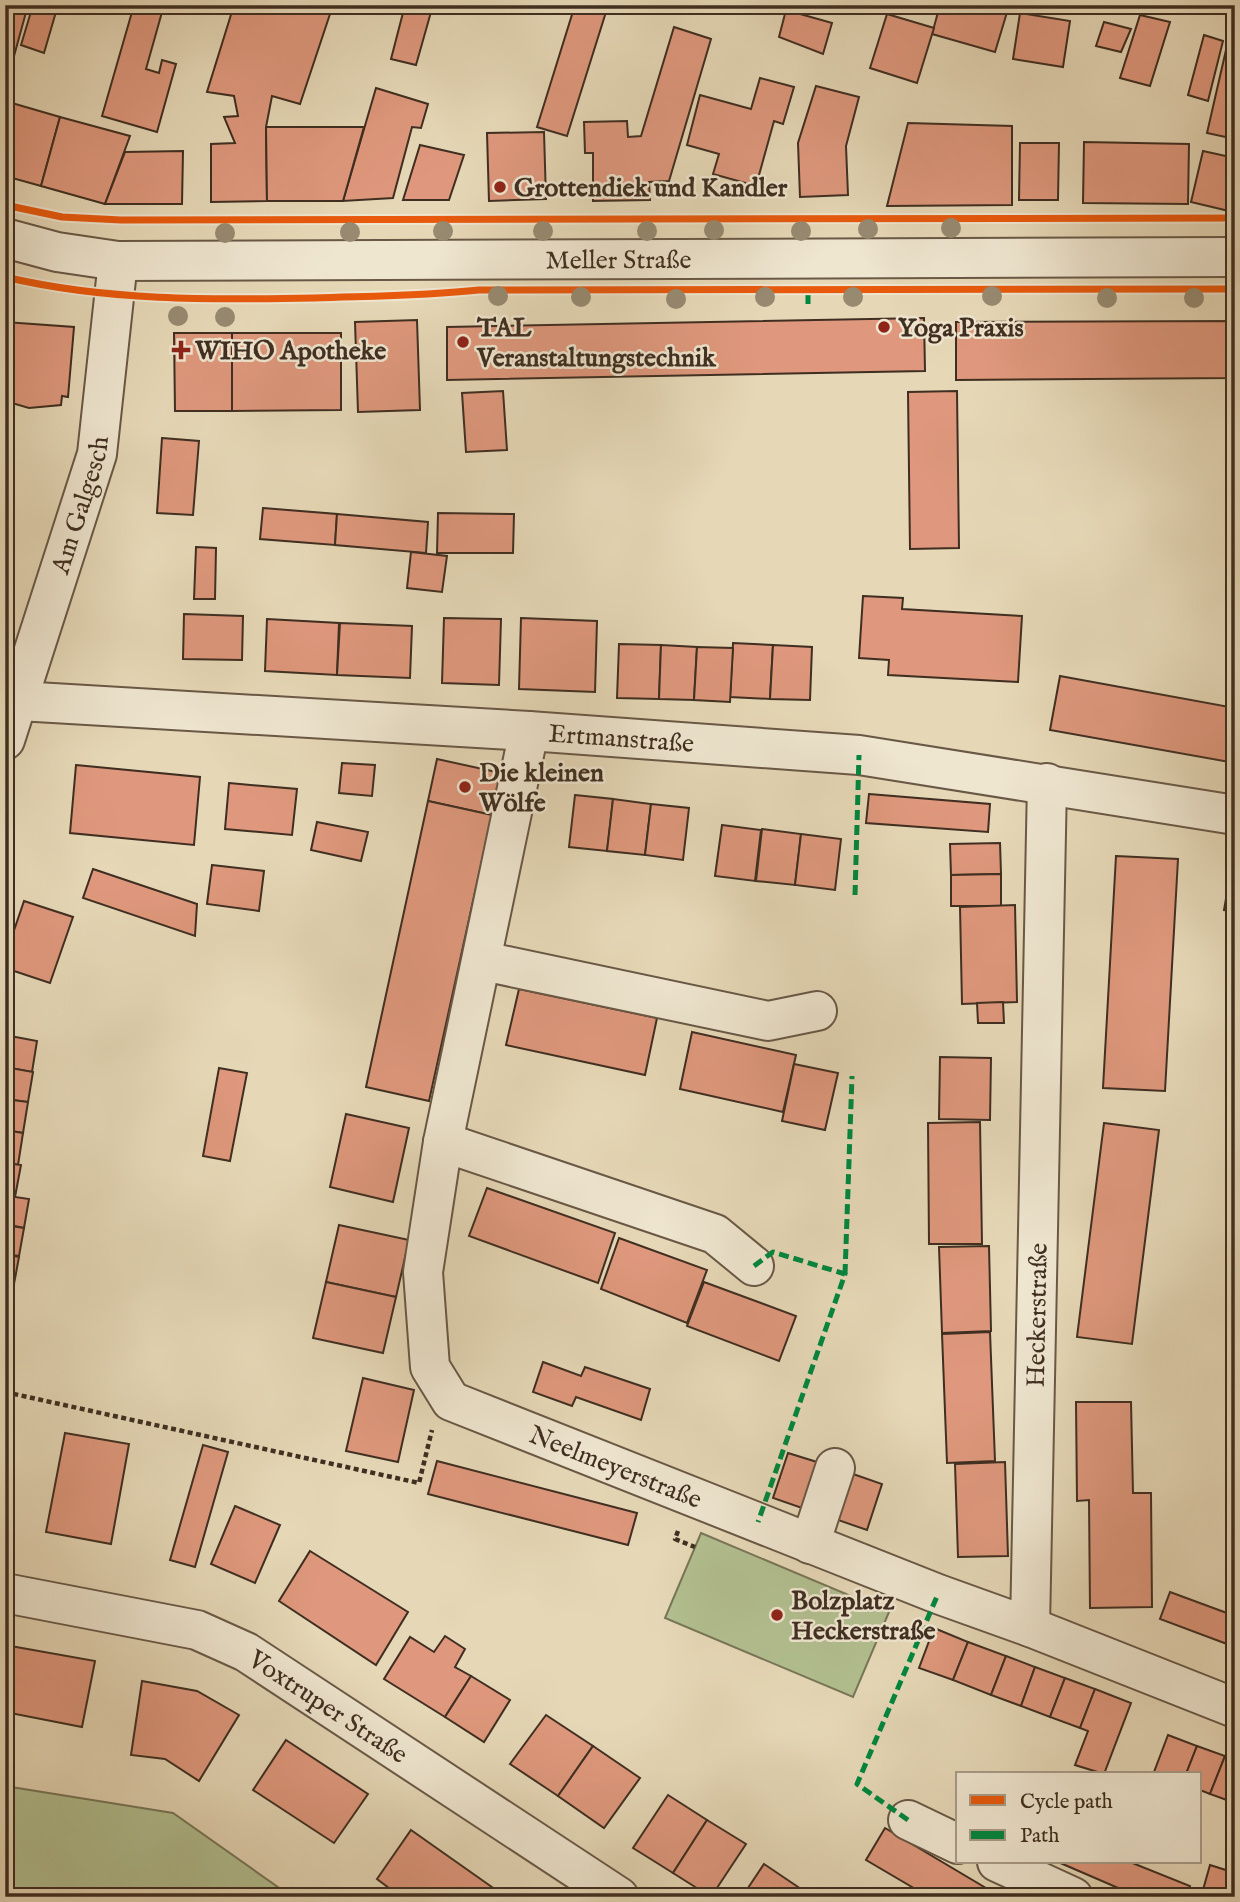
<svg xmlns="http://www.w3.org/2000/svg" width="1240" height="1902" font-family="'IM FELL English',serif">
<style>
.green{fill:#b2bf90;stroke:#787658;stroke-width:2}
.building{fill:#df987d;stroke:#3f2e21;stroke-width:2}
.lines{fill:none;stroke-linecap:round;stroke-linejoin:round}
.minor-casing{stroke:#695846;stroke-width:42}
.path{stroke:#3f2e21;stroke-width:4.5;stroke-dasharray:5 3.5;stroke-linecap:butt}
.minor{stroke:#efe6d0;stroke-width:38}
.quiet{stroke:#00873e;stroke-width:5;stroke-dasharray:10 5;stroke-linecap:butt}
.cycleway-casing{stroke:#efe6d0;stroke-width:11}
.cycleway{stroke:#e8590c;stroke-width:7}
.tree{fill:#978a71}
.poi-dot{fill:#8f2418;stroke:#efe6d0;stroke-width:2.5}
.labels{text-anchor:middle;stroke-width:5;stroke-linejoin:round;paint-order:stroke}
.poi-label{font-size:26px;font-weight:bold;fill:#3f2e21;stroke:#efe6d0;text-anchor:start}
.street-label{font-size:26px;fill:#3f2e21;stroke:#efe6d0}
</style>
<rect width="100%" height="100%" fill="#e6d8b7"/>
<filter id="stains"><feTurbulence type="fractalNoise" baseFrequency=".00286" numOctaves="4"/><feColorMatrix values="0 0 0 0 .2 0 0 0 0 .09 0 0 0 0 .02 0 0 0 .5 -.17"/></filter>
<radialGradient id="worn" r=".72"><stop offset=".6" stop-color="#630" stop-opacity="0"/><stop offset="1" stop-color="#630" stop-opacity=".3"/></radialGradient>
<g class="green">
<path d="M701,1533L889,1612L853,1697L665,1618Z"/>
<path d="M5,1786L173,1813L292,1897H5Z"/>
</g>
<g class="building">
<path d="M5,5H28L8,78L5,77Z"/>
<path d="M33,5H58L44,53L21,45Z"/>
<path d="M134,5H164L146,69L159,73L162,60L176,64L157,132L102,116Z"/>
<path d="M234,5H333L300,104L272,96L266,127L267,201L211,202V144L235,143L224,117L238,116L234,96L207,92Z"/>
<path d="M405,5L431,12L416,65L391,59Z"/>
<path d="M575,5L606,12L567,136L537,127Z"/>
<path d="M940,5H994L1008,9L995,52L932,34Z"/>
<path d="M786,10L832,23L823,54L779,37Z"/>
<path d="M1020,13L1070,21L1063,67L1013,59Z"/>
<path d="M887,14L934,28L917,83L870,68Z"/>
<path d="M1140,15L1170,22L1150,86L1120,78Z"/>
<path d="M1104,22L1131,29L1121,52L1096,46Z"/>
<path d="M674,27L711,39L669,181L649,182L650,200L593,201V153H585L584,122L627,121L628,137L641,136Z"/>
<path d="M1204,35L1223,41L1208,101L1188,95Z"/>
<path d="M1226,50L1235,52V139L1207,133Z"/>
<path d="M760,78L794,87L783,124L774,121L756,186L713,174L719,154L687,145L700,95L751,109Z"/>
<path d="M816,86L859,97L846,146L848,195L800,197L798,143Z"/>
<path d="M376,88L428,104L421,128L412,127L393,198L343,201Z"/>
<path d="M5,101L60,117L41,186L5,176Z"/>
<path d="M60,117L130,136L105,204L41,186Z"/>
<path d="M908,123L1012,126V205L887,206Z"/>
<path d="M266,127H364L343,201H267Z"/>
<path d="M544,132L546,199L489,201L487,133Z"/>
<path d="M1084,142L1189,144L1188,204L1083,203Z"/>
<path d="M1020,143H1059L1058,200H1019Z"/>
<path d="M420,145L464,155L449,200H403Z"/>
<path d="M183,151L182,204H105L125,152Z"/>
<path d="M1203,151L1235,158V189L1229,211L1191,202Z"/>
<path d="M924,318L925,371L447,380V327Z"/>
<path d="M417,320L420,410L358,412L355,322Z"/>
<path d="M1235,321V378L956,380V322Z"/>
<path d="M5,322L74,327L68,397L62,396L61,405L29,408L5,401Z"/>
<path d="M174,333H232V411H175Z"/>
<path d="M232,333H341V410L232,411Z"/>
<path d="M503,391L507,450L466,452L462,393Z"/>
<path d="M957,391L959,548L910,549L908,392Z"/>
<path d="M162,438L199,441L193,515L157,513Z"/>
<path d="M263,508L337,514L335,545L260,539Z"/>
<path d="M438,513L514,514L513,553H437Z"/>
<path d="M337,514L428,522L426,553L335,545Z"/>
<path d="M196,547L216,548L215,599H194Z"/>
<path d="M411,552L447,556L442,592L407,588Z"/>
<path d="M863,596L903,598L902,609L1022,616L1018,682L888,675L889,660L859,658Z"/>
<path d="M184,614L243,616L242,660L183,659Z"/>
<path d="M444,618L501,619L499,685L442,683Z"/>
<path d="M521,618L597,621L595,692L519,689Z"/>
<path d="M267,619L339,623L337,675L265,671Z"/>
<path d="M340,623L412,626L410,678L337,675Z"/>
<path d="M733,643L773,645L770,699L730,697Z"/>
<path d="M619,644L661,645L659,699L617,698Z"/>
<path d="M661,645L697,647L694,700L659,699Z"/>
<path d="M773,645L812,647L810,700L770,699Z"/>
<path d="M697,647L733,648L730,702L694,700Z"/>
<path d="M1060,676L1235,708V763L1050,730Z"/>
<path d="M437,759L501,773L492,815L428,801Z"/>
<path d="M342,763L375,765L372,796L339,793Z"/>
<path d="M76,765L200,777L194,845L70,833Z"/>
<path d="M229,783L297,789L292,835L225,829Z"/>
<path d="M869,794L990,804L988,832L866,823Z"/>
<path d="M575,795L613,799L607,851L569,847Z"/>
<path d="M613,799L651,804L645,855L607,851Z"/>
<path d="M428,801L492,815L429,1101L366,1087Z"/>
<path d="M651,804L689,808L683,860L645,855Z"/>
<path d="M317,822L368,832L361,861L311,850Z"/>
<path d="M722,825L761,830L755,881L715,876Z"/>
<path d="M762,829L801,834L795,885L756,881Z"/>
<path d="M801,834L841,839L835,890L795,885Z"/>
<path d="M1000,843L1001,874L951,875L950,844Z"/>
<path d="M1116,856L1178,859L1165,1091L1103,1088Z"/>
<path d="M212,865L264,871L259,911L207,904Z"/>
<path d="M93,869L197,904L195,936L83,898Z"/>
<path d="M1001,874V906H951V875Z"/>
<path d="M1228,887L1235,888V911L1224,910Z"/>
<path d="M24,901L73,917L50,983L5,968V957Z"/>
<path d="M1015,905L1017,1002L962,1004L960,907Z"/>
<path d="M519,989L657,1018L645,1075L506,1045Z"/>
<path d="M1003,1002L1004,1023H978L977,1003Z"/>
<path d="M692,1032L796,1055L783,1112L680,1089Z"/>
<path d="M5,1035L37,1041L32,1072L5,1067Z"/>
<path d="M940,1057L991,1058L990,1120L939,1119Z"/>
<path d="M794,1064L838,1073L825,1130L782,1121Z"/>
<path d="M5,1067L33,1072L28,1102L5,1099Z"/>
<path d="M219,1068L247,1073L230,1161L203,1156Z"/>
<path d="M5,1099L28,1102L23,1133L5,1130Z"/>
<path d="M346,1114L409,1128L393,1202L330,1187Z"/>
<path d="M980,1122L982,1244H929L928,1123Z"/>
<path d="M1104,1123L1159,1130L1132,1344L1077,1337Z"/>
<path d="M5,1130L23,1133L18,1165L5,1163Z"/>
<path d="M5,1163L21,1165L15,1197L29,1199L24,1228L5,1224Z"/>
<path d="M487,1188L615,1233L598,1283L469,1236Z"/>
<path d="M5,1225L24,1228L19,1256L5,1254Z"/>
<path d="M339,1225L409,1240L396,1297L326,1282Z"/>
<path d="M619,1238L707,1270L687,1323L601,1289Z"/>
<path d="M989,1246L991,1331L942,1333L939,1247Z"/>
<path d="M5,1254L19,1257L14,1284L5,1283Z"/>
<path d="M326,1282L396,1297L383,1353L313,1338Z"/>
<path d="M704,1282L796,1316L779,1361L687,1326Z"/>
<path d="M5,1283L14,1285L9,1313L5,1312Z"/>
<path d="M990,1332L995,1461L947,1463L942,1334Z"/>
<path d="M543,1362L581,1376L585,1367L650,1389L641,1420L576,1397L572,1406L533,1392Z"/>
<path d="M363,1378L414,1390L398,1462L346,1451Z"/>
<path d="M1076,1402H1131L1133,1493H1151L1152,1607L1090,1608L1089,1500L1077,1501Z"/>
<path d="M65,1433L129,1444L111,1544L46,1532Z"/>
<path d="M203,1445L228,1452L195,1567L170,1560Z"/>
<path d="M788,1453L817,1462L802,1508L773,1498Z"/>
<path d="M437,1461L637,1513L628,1545L428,1494Z"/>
<path d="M1005,1462L1008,1556L958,1557L955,1464Z"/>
<path d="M853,1474L882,1484L867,1530L838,1520Z"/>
<path d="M235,1506L280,1525L255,1583L211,1564Z"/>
<path d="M310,1551L408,1612L376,1665L279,1601Z"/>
<path d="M1170,1592L1235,1616V1647L1160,1619Z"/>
<path d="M934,1628L968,1642L953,1680L919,1668Z"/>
<path d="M445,1636L465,1649L455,1667L471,1676L445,1717L384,1679L410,1637L434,1652Z"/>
<path d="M968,1642L1006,1656L991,1695L953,1680Z"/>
<path d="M5,1645L95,1661L82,1727L5,1712Z"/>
<path d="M1006,1656L1035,1667L1021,1706L991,1695Z"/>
<path d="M1035,1667L1065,1678L1050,1717L1021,1706Z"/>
<path d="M471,1676L510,1700L484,1742L445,1717Z"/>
<path d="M1065,1678L1095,1689L1080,1728L1050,1717Z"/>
<path d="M142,1681L197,1691L239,1715L199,1781L165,1759L131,1755Z"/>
<path d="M1095,1689L1131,1703L1104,1774L1075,1765L1088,1731L1080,1728Z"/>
<path d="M546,1715L593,1746L558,1796L510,1764Z"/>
<path d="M1168,1735L1197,1746L1186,1774L1154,1772Z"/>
<path d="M286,1740L368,1794L334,1843L253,1790Z"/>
<path d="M593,1746L640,1778L604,1828L558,1796Z"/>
<path d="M1197,1746L1225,1756L1210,1794L1200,1790V1774H1186Z"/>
<path d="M1225,1756L1235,1760V1803L1210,1794Z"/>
<path d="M668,1795L707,1820L673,1873L633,1848Z"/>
<path d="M707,1820L746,1844L711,1897L673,1873Z"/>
<path d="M885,1828L1001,1897H929L866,1860Z"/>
<path d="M411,1830L506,1897H401L377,1879Z"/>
<path d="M1058,1862H1130L1190,1886L1187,1897H1139Z"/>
<path d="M764,1864L804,1891L800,1897H742Z"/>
<path d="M1210,1865L1232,1872L1225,1897H1201Z"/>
</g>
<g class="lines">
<g class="minor-casing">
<g id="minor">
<path id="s1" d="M5,238L57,252L118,261L1235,257"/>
<path id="s2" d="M5,697L19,701L529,731L859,755L1235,815"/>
<path id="s3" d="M529,731L443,1142L423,1272L430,1367L451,1401L938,1594L1030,1627L1235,1708"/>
<path id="s4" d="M5,740L97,454L118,261"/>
<path d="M483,961L768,1021L817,1011"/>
<path d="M443,1142L715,1234L754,1266"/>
<path d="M810,1544L835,1468"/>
<path id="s5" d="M5,1593L197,1630L246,1652L619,1897"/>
<path id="s6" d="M1030,1627L1047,783"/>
<path d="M908,1820L958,1844"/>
<path d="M997,1862L1073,1897"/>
</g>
</g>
<g class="path">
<path d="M5,1392L419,1483L432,1430"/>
<path d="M678,1531L675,1539L695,1547"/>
</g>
<use href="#minor" class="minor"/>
<g class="quiet">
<path d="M808,304V290"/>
<path d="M855,895L859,755"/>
<path d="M754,1266L773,1252L845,1274L758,1522"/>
<path d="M845,1274L852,1076"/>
<path d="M908,1820L857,1784L938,1594"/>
</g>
<g class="cycleway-casing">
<g id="cycleway">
<path d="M5,205L62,217L121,220L1235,218"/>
<path d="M5,277C107,301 210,300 314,298C369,296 424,296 479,290L1235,289"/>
</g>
</g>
<use href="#cycleway" class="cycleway"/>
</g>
<g class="tree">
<circle cx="951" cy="228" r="10"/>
<circle cx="868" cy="229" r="10"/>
<circle cx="714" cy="230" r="10"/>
<circle cx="443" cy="231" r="10"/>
<circle cx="543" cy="231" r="10"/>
<circle cx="647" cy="231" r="10"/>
<circle cx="801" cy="231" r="10"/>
<circle cx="350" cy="232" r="10"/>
<circle cx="225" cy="233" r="10"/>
<circle cx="498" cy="296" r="10"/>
<circle cx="992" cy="296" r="10"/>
<circle cx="581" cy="297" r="10"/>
<circle cx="765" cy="297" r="10"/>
<circle cx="853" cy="297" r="10"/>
<circle cx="1107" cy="298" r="10"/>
<circle cx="1194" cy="298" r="10"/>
<circle cx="676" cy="299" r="10"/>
<circle cx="178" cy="316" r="10"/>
<circle cx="225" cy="317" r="10"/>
</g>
<g class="poi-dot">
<circle cx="500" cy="187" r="7"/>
<circle cx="884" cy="327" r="7"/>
<circle cx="463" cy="342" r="7"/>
<path d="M177.5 339.5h7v7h7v7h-7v7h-7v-7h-7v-7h7z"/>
<circle cx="465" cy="787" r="7"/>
<circle cx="777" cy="1615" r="7"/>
</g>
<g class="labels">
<g class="poi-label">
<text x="514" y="196">Grottendiek und Kandler</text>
<text x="477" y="336">TAL<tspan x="477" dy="30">Veranstaltungstechnik</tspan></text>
<text x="898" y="336">Yoga Praxis</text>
<text x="195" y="359">WIHO Apotheke</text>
<text x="479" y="781">Die kleinen<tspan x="479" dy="30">Wölfe</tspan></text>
<text x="791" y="1609">Bolzplatz<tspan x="791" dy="30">Heckerstraße</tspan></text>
</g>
<g class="street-label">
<text dy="9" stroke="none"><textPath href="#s1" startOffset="616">Meller Straße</textPath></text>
<text dy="9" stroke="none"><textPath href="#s4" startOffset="247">Am Galgesch</textPath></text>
<text dy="9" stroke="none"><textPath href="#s2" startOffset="618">Ertmanstraße</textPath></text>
<text dy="9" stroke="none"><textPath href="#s6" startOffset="312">Heckerstraße</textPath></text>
<text dy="9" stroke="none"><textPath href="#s3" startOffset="864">Neelmeyerstraße</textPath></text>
<text dy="9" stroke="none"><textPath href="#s5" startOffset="348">Voxtruper Straße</textPath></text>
</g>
</g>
<rect width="1240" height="1902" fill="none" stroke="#e6d8b7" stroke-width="28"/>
<rect x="7" y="7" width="1226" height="1888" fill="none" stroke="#3f2e21" stroke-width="3.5"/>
<rect x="14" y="14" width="1212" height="1874" fill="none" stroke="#3f2e21" stroke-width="2"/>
<rect x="956" y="1772" width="245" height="91" fill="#efe6d0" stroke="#a99c8a" stroke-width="2"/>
<rect x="970" y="1795" width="35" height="10" fill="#e8590c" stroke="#a99c8a" stroke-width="2"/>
<text x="1020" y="1808" font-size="21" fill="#3f2e21">Cycle path</text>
<rect x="970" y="1830" width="35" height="10" fill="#00873e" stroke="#a99c8a" stroke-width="2"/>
<text x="1020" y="1842" font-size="21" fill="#3f2e21">Path</text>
<rect width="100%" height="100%" filter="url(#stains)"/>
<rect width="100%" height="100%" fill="url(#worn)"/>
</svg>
